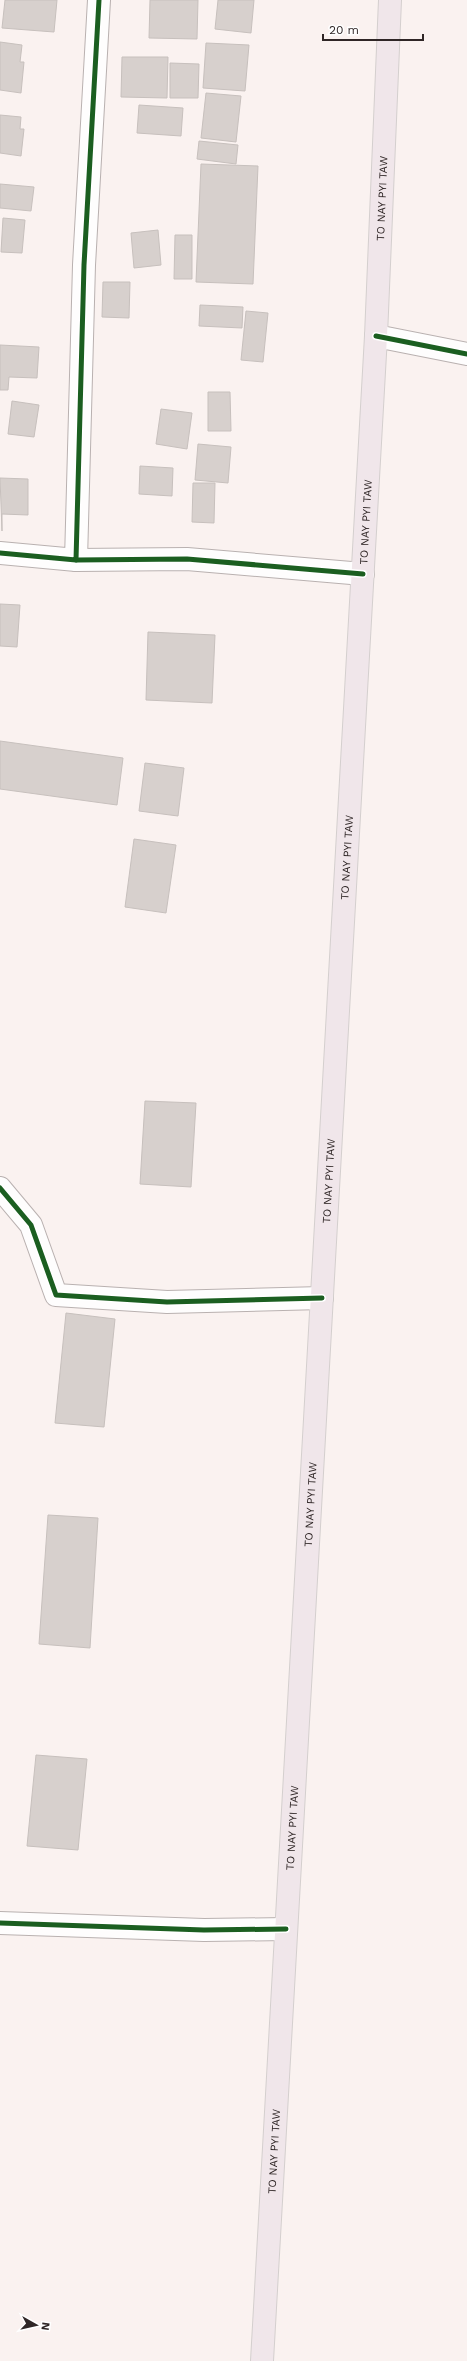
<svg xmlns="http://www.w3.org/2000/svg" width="467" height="2361" font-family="'Work Sans',sans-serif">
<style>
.building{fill:#d7d0cd;stroke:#c7c0bd}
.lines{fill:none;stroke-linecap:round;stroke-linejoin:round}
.minor-casing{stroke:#b9b1b0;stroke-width:24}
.primary-casing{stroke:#d4cfce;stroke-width:24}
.minor{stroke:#fefdfd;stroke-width:22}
.primary{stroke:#f0e6ea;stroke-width:22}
.cycleway-casing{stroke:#fff;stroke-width:8}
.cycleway{stroke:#1b5e20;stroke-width:5}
.labels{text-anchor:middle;stroke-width:3.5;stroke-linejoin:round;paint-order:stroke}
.street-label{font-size:11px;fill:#2f2626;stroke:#fff}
</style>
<rect width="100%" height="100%" fill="#faf2f0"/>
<g class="building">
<path d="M5,0H57L54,32L2,28Z"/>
<path d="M150,0H198L197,39L149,38Z"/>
<path d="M218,0H254L251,33L215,29Z"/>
<path d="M0,42L22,45L20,62H24L21,93L0,90Z"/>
<path d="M206,43L249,45L245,91L203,88Z"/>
<path d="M122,57H168L167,98L121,97Z"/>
<path d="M170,63L199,64L198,98H170Z"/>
<path d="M206,93L241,96L236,142L201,138Z"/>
<path d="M139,105L183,108L181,136L137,133Z"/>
<path d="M0,115L21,117L20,129H24L21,156L0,153Z"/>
<path d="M199,141L238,145L236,164L197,159Z"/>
<path d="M201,164L258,166L253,284L196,282Z"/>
<path d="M0,184L34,187L31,211L0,208Z"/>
<path d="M3,218L25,220L22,253L1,252Z"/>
<path d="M158,230L161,265L134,268L131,233Z"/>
<path d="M175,235H192V279H174Z"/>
<path d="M103,282H130L129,318L102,317Z"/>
<path d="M200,305L243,307L242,328L199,326Z"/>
<path d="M246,311L268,313L263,362L241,360Z"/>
<path d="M0,345L39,347L37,378L9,377L8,390H0Z"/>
<path d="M208,392H230L231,431H208Z"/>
<path d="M12,401L39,405L34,437L8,434Z"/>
<path d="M161,409L192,413L187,449L156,444Z"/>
<path d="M198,444L231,447L228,483L195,480Z"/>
<path d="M140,466L173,468L172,496L139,494Z"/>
<path d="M0,478L28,479V515L2,514V531Z"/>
<path d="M193,483H215L214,523L192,522Z"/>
<path d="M0,604L20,605L17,647L0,646Z"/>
<path d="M148,632L215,635L212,703L146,700Z"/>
<path d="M0,741L123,758L117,805L0,789Z"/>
<path d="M145,763L184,768L178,816L139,811Z"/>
<path d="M134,839L176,845L166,913L125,907Z"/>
<path d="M145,1101L196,1103L191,1187L140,1184Z"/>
<path d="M66,1313L115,1319L104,1427L55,1423Z"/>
<path d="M48,1515L98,1518L90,1648L39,1644Z"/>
<path d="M36,1755L87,1759L78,1850L27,1846Z"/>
</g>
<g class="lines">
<g class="minor-casing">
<g id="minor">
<path d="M376,336L467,354"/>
<path d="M0,553L76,560L84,265L99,0"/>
<path d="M76,560L187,559L363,574"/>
<path d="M0,1188L31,1225L56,1295L167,1302L322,1298"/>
<path d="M0,1923L204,1930L286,1929"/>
</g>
</g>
<g class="primary-casing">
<g id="primary">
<path id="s1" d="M262,2361L376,336L390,0"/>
</g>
</g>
<use href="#minor" class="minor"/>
<use href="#primary" class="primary"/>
<g class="cycleway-casing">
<g id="cycleway">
<path d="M376,336L467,354"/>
<path d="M0,553L76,560L84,265L99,0"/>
<path d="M76,560L187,559L363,574"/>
<path d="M0,1188L31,1225L56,1295L167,1302L322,1298"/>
<path d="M0,1923L204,1930L286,1929"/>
</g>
</g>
<use href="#cycleway" class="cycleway"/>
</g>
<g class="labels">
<g class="street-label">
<text dy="4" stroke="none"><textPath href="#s1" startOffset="2166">TO NAY PYI TAW</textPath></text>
<text dy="4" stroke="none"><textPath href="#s1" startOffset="1842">TO NAY PYI TAW</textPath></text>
<text dy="4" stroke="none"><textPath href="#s1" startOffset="1506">TO NAY PYI TAW</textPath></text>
<text dy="4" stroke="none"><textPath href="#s1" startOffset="1182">TO NAY PYI TAW</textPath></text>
<text dy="4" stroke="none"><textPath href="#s1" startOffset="858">TO NAY PYI TAW</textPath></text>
<text dy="4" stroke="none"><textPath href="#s1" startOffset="534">TO NAY PYI TAW</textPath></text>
<text dy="4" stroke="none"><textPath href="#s1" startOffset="210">TO NAY PYI TAW</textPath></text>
</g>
</g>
<g transform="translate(36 2325) rotate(98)" stroke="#ffffff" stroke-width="3" paint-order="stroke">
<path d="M0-3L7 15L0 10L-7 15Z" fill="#2f2626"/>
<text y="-6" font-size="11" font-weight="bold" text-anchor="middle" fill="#2f2626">N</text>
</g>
<path d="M323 34v6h100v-6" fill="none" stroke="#2f2626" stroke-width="2"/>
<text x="329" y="34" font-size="12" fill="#2f2626" stroke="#ffffff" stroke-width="3" paint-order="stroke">20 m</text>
</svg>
